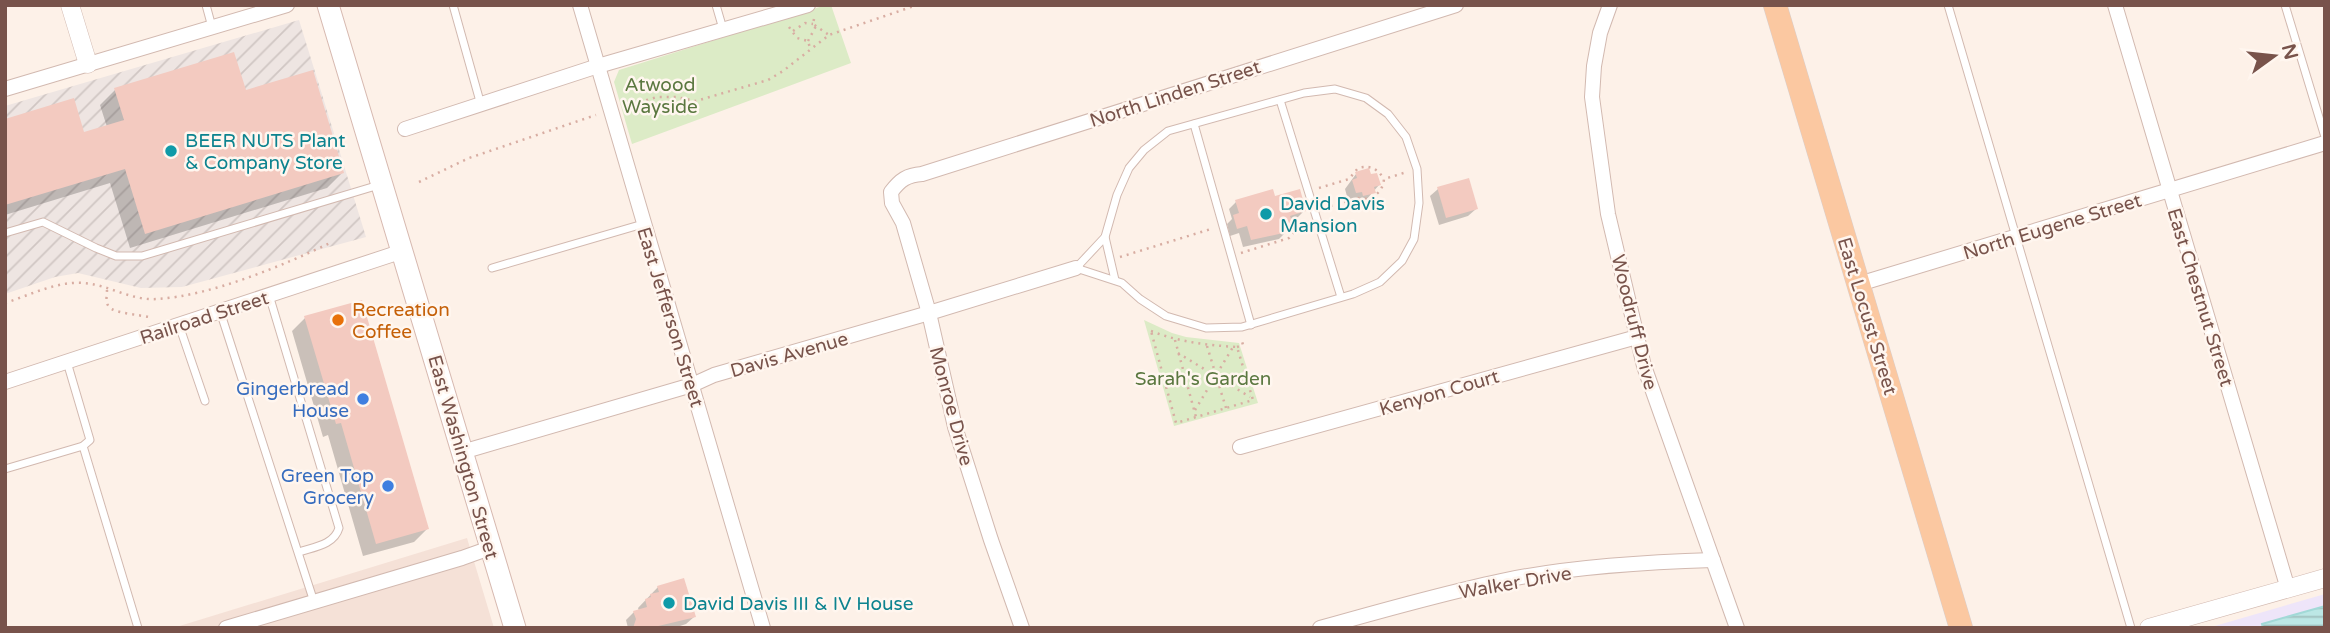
<svg xmlns="http://www.w3.org/2000/svg" width="2330" height="633" font-family="'Varela Round',sans-serif">
<style>
.residential{fill:#f5e1d7}
.industrial{fill:url(#industrial-furrows)}
.education{fill:#eee5f9}
.green{fill:#dcebc6}
.water{fill:url(#water-rules);stroke:#a2d9d7;stroke-width:2}
.shadow{fill:#0003}
.building{fill:#f3cac0}
.lines{fill:none;stroke-linecap:round;stroke-linejoin:round}
.service-casing{stroke:#d2b9b0;stroke-width:9}
.minor-casing{stroke:#d2b9b0;stroke-width:16}
.tertiary-casing{stroke:#d2b9b0;stroke-width:19}
.secondary-casing{stroke:#d7b9b0;stroke-width:23}
.primary-casing{stroke:#d9cfcd;stroke-width:24}
.path{stroke:#d8ada2;stroke-width:2.5;stroke-dasharray:2 5;stroke-linecap:butt}
.service{stroke:#fff;stroke-width:7}
.minor{stroke:#fff;stroke-width:14}
.tertiary{stroke:#fff;stroke-width:18}
.secondary{stroke:#fff;stroke-width:21}
.primary{stroke:#fbc8a1;stroke-width:23}
.culture-dot{fill:#0f9aa8;stroke:#fff6ef;stroke-width:2.5}
.food-dot{fill:#e8710a;stroke:#fff6ef;stroke-width:2.5}
.shop-dot{fill:#3f7fe0;stroke:#fff6ef;stroke-width:2.5}
.labels{text-anchor:middle;stroke-width:5;stroke-linejoin:round;paint-order:stroke}
.park-label{font-size:19px;fill:#5b7840;stroke:#fff6ef}
.street-label{font-size:19px;fill:#78534b;stroke:#fff6ef}
.culture-label{font-size:19px;fill:#0d838f;stroke:#fff6ef;text-anchor:start}
.food-label{font-size:19px;fill:#c56008;stroke:#fff6ef;text-anchor:start}
.shop-label{font-size:19px;fill:#366cbe;stroke:#fff6ef;text-anchor:end}
</style>
<defs>
<pattern id="industrial-furrows" width="10" height="10" patternUnits="userSpaceOnUse" patternTransform="scale(1.75)"><rect width="10" height="10" fill="#eee5e2"/><path d="M-1 1l2-2M0 10L10 0M9 11l2-2" fill="none" stroke="#d0c6c3"/></pattern>
<pattern id="water-rules" width="6" height="5" patternUnits="userSpaceOnUse" patternTransform="scale(1.75)"><rect width="6" height="5" fill="#bce7e5"/><path d="M0 2.5h6" fill="none" stroke="#9ebebc"/></pattern>
</defs>
<rect width="100%" height="100%" fill="#fdf1e8"/>
<path class="residential" d="M467,538L494,628H173Z"/>
<path class="industrial" d="M299,20L366,237L182,287L141,288L78,273L55,277L5,294V106Z"/>
<path class="education" d="M2325,594V628H2208Z"/>
<g class="green">
<path d="M826,5H831L851,63L632,144L614,82L619,70Z"/>
<path d="M1144,320L1172,333L1186,337L1239,343L1258,403L1174,426Z"/>
</g>
<path class="water" d="M2325,606V628H2263L2262,624Z"/>
<g class="shadow">
<path d="M115,90L245,92L342,173L327,188L130,248L110,183L5,215V121L83,135L107,127L100,105Z"/>
<path d="M1356,174L1379,185L1366,200L1356,203L1354,198L1348,200L1345,189Z"/>
<path d="M1438,189L1476,209L1468,216L1439,225L1430,196Z"/>
<path d="M1274,199L1304,211L1297,218L1290,220L1291,223L1286,228L1287,231L1279,239L1243,247L1239,233L1230,236L1227,224L1232,219L1229,209L1236,202Z"/>
<path d="M305,318L427,529L414,542L363,556L328,435L323,437L292,331Z"/>
<path d="M658,587L694,617L686,624L674,628H628L626,620L634,612L639,611L638,608Z"/>
</g>
<g class="building">
<path d="M234,52L246,90L313,70L344,173L145,234L125,169L5,205V119L74,98L84,132L124,120L114,88Z"/>
<path d="M1369,168L1371,174L1377,173L1381,185L1374,187L1376,193L1363,196L1362,192L1356,193L1352,180L1357,178L1355,172Z"/>
<path d="M1469,178L1478,209L1446,218L1437,187Z"/>
<path d="M1273,189L1275,196L1300,189L1306,211L1290,216L1293,224L1287,226L1288,232L1251,240L1247,226L1237,229L1233,215L1239,213L1235,200Z"/>
<path d="M362,300L429,529L376,544L341,423L336,424L304,316Z"/>
<path d="M684,578L696,617L650,628H633L636,619L633,611L647,607L645,599L651,597L650,594L659,592L657,586Z"/>
</g>
<g class="lines">
<g class="service-casing">
<g id="service">
<path d="M206,5L212,27"/>
<path d="M453,5L481,105"/>
<path d="M716,5L723,29"/>
<path d="M1948,5L2131,628"/>
<path d="M2285,5L2325,137"/>
<path d="M1335,89L1366,98L1388,114L1406,137L1417,169L1419,203L1414,239L1402,261L1380,282L1353,294L1242,327L1206,328L1166,316L1140,299L1122,283L1076,268L1105,237L1117,195L1129,168L1144,150L1168,131L1304,93Z"/>
<path d="M1280,100L1341,297"/>
<path d="M1194,124L1251,325"/>
<path d="M5,233L43,222L96,248L116,256H142L379,185"/>
<path d="M1105,237L1115,280"/>
<path d="M492,268L643,224"/>
<path d="M269,295L339,528C334,545 314,547 299,552"/>
<path d="M220,311L314,602"/>
<path d="M179,325L205,401"/>
<path d="M83,446L138,628"/>
<path d="M5,469L83,446L90,440L67,362"/>
</g>
</g>
<g class="minor-casing">
<g id="minor">
<path d="M580,5L763,628"/>
<path d="M1610,5L1600,33L1594,66L1592,97L1608,214L1644,366L1737,628"/>
<path d="M2115,5L2288,589"/>
<path d="M5,89L287,5"/>
<path d="M405,129L598,66L808,5"/>
<path d="M1859,284L2325,143"/>
<path d="M5,382L403,251"/>
<path d="M1240,447L1637,337"/>
<path d="M462,452L692,385L714,375L929,313L1076,268"/>
<path d="M226,628L462,558L490,548"/>
<path d="M1022,628L991,540L955,427L929,313L903,223L892,203L891,192C900,180 907,175 922,174L1456,5"/>
<path d="M1320,628C1380,611 1440,594 1501,581C1567,567 1646,562 1713,560"/>
</g>
</g>
<g class="tertiary-casing">
<g id="tertiary">
<path d="M70,5L88,64"/>
<path d="M2149,628L2325,578"/>
</g>
</g>
<g class="secondary-casing">
<path id="secondary" d="M328,5L515,628"/>
</g>
<g class="primary-casing">
<path id="primary" d="M1775,5L1961,628"/>
</g>
<g class="path">
<path d="M814,19L813,24L829,35"/>
<path d="M789,27L797,38L808,41L810,48"/>
<path d="M793,31L805,23L813,24"/>
<path d="M808,41L816,26"/>
<path d="M626,106L657,97H676L696,101L768,80L783,71L829,35L917,5"/>
<path d="M419,182L469,158L596,115"/>
<path d="M1319,188L1349,179L1358,168C1370,165 1377,168 1384,179"/>
<path d="M1324,208L1358,198L1368,199C1378,195 1383,189 1384,179L1407,172"/>
<path d="M1241,253L1289,238L1304,220"/>
<path d="M1120,257L1211,229"/>
<path d="M107,290C107,295 105,302 109,307C114,313 140,315 149,317"/>
<path d="M5,303C30,295 57,281 83,283C107,284 131,301 157,299C210,296 282,266 330,243"/>
<path d="M1151,331C1179,342 1206,345 1237,347L1253,400L1176,423Z"/>
<path d="M1175,340L1196,417"/>
<path d="M1207,346L1226,408"/>
<path d="M1237,347L1243,345L1241,338"/>
<path d="M1178,353L1250,397"/>
<path d="M1195,410L1233,347"/>
</g>
<use href="#service" class="service"/>
<use href="#minor" class="minor"/>
<use href="#tertiary" class="tertiary"/>
<use href="#secondary" class="secondary"/>
<use href="#primary" class="primary"/>
</g>
<g class="culture-dot">
<circle cx="171" cy="151" r="7"/>
<circle cx="1266" cy="214" r="7"/>
<circle cx="669" cy="603" r="7"/>
</g>
<circle class="food-dot" cx="338" cy="320" r="7"/>
<g class="shop-dot">
<circle cx="363" cy="399" r="7"/>
<circle cx="388" cy="486" r="7"/>
</g>
<g class="labels">
<g class="park-label">
<text x="660" y="91">Atwood<tspan x="660" dy="22">Wayside</tspan></text>
<text x="1203" y="385">Sarah's Garden</text>
</g>
<g class="street-label">
<text transform="translate(1175 93) rotate(-18)" y="7">North Linden Street</text>
<text transform="translate(2052 226) rotate(-17)" y="7">North Eugene Street</text>
<text transform="translate(2201 297) rotate(73)" y="7">East Chestnut Street</text>
<text transform="translate(1868 316) rotate(73)" y="7">East Locust Street</text>
<text transform="translate(204 317) rotate(-18)" y="7">Railroad Street</text>
<text transform="translate(671 317) rotate(73)" y="7">East Jefferson Street</text>
<text transform="translate(1635 322) rotate(76)" y="7">Woodruff Drive</text>
<text transform="translate(789 354) rotate(-16)" y="7">Davis Avenue</text>
<text transform="translate(1439 392) rotate(-16)" y="7">Kenyon Court</text>
<text transform="translate(952 406) rotate(75)" y="7">Monroe Drive</text>
<text transform="translate(464 457) rotate(74)" y="7">East Washington Street</text>
<text transform="translate(1515 582) rotate(-10)" y="7">Walker Drive</text>
</g>
<g class="culture-label">
<text x="185" y="147">BEER NUTS Plant<tspan x="185" dy="22">&amp; Company Store</tspan></text>
<text x="1280" y="210">David Davis<tspan x="1280" dy="22">Mansion</tspan></text>
<text x="683" y="610">David Davis III &amp; IV House</text>
</g>
<g class="food-label">
<text x="352" y="316">Recreation<tspan x="352" dy="22">Coffee</tspan></text>
</g>
<g class="shop-label">
<text x="349" y="395">Gingerbread<tspan x="349" dy="22">House</tspan></text>
<text x="374" y="482">Green Top<tspan x="374" dy="22">Grocery</tspan></text>
</g>
</g>
<rect width="2330" height="633" fill="none" stroke="#78534b" stroke-width="14"/>
<g transform="translate(2274 56) rotate(75)" stroke="#fff6ef" stroke-width="5" paint-order="stroke">
<path d="M0-5L12 26L0 18L-12 26Z" fill="#78534b"/>
<text y="-10" font-size="19" font-weight="bold" text-anchor="middle" fill="#78534b">N</text>
</g>
</svg>
